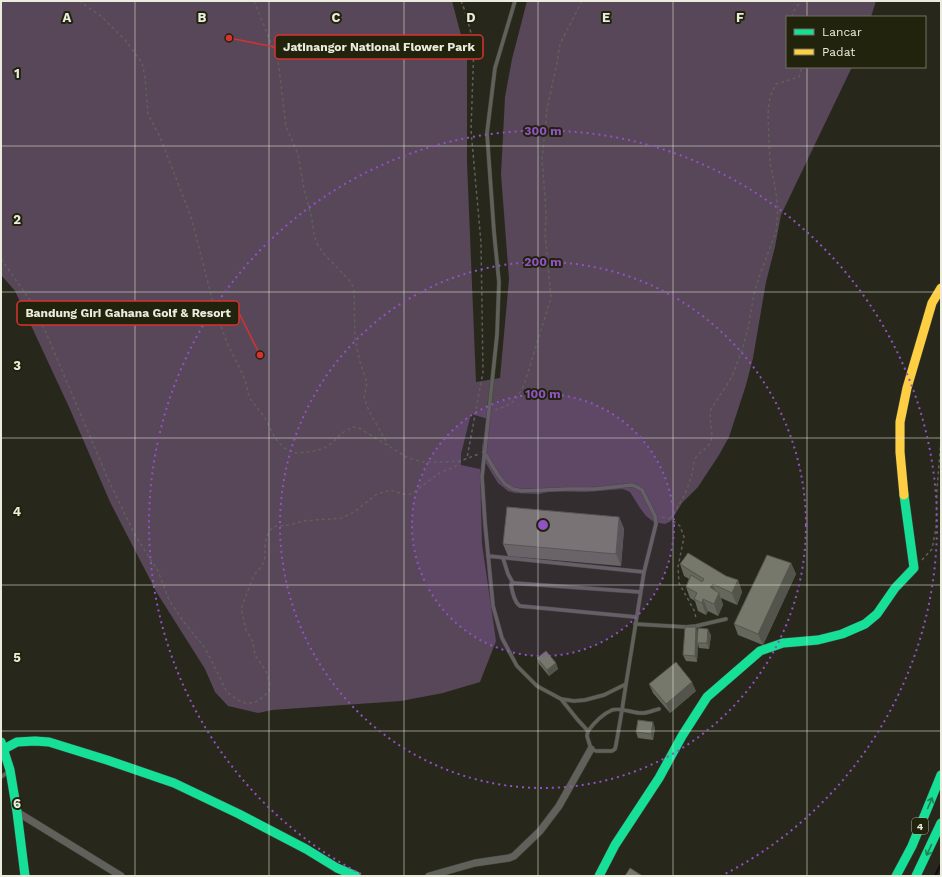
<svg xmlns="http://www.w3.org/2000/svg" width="942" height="877" font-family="'Work Sans',sans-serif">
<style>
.green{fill:#574758}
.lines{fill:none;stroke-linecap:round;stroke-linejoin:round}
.stream{stroke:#1b0a1c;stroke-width:2.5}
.lane-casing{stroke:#414337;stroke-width:4.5}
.street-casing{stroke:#414337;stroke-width:8}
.fast-casing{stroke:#414337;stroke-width:10}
.slow-casing{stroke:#414337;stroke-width:10}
.path{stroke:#606059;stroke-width:1.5;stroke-dasharray:3 3;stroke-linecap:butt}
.lane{stroke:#60615b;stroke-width:3.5}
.street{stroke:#60615b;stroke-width:7}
.fast{stroke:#16e098;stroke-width:9}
.slow{stroke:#ffcf43;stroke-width:9}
.wall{fill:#65675c}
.shaded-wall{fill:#53544b}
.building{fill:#76786b;stroke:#53544b}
.oneway{stroke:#1c8252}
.grid{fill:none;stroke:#eaecde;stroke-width:1;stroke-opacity:0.55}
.ring{fill:none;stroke:#9152c5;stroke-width:2;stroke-dasharray:2 4}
.labels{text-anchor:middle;stroke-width:4;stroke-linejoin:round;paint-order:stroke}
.shield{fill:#21230c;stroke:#aeb09f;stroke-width:1}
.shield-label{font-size:10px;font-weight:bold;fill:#eaecde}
.grid-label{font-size:13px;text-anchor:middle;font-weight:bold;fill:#eaecde;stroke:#21230c;stroke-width:4;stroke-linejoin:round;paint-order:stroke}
.centre{fill:#9152c5;stroke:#21230c;stroke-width:2}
.ring-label{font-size:12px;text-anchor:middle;font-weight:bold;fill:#9152c5;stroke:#21230c;stroke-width:4;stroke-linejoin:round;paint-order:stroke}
.leader{fill:none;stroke:#d73231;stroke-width:1.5}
.callout-dot{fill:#d73231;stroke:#21230c;stroke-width:1.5}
.callout{fill:#21230c;stroke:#d73231;stroke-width:1.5}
.callout-label{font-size:12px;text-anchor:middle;font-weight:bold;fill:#eaecde}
</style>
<rect width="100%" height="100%" fill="#27281b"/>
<path class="green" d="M1,1H452L467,58V162L476,382L500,378L509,279L501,174L505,97L512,59L527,1H876L871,17H787V67H852L781,215L775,247L766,282L753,358L746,385L729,437L719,455L698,487L682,503L671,521L665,524L654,522L646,516L640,508L630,492L623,489L585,492L552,491L539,494L515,493L508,491L498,483L490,470L483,458L482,447L488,419L471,414L461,454V465L480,469L482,544L496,641L480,682L443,693L401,701L272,710L258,713L228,706L215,692L205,669L157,593L110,502L69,407L15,291L1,275Z"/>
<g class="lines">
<path class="stream" d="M935,876L941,864"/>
<g class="lane-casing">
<g id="lane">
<path d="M484,452L498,475L505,484L513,489L522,491L569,489H595L632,485L637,487L642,490L655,516L656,524L644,572L626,684L604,695L585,700L574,701L561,699L537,686L517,666L502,638L493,606L485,523L482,477L497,335L499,282L494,232L487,133L495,68L515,1"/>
<path d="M488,556L644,572"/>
<path d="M503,558L508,574L513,583"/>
<path d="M636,617L520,606C514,602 512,591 511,584L513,583L640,592"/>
<path d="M635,624L686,627L696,626L726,619"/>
<path d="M561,699L577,719L588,731L587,736L591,749L596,751H612L615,749L616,745L622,710L626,684"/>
<path d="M588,731C594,723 603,714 612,710C622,707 634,714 643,713C648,713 654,710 659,709"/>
<path d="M1,777L8,772"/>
</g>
</g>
<g class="street-casing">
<g id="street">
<path d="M17,812L121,876"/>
<path d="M429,876L475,863L509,858L514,856L540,831L559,806L591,749"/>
</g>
</g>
<g class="fast-casing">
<g id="fast">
<path d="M1,742L10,770L17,812L25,876"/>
<path d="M4,749L17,742L35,741L49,742L107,760L174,783L239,814L306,849L337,868L356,876"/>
<path d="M599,876L615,845L659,778L682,736L707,697L760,651L783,643L818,640L842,634L865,624L877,614L895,588L914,568L904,495"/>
<path d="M896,876L912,846L941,775"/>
<path d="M916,876L941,823"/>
</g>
</g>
<g class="slow-casing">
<path id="slow" d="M904,495L900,452V422L907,388L932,303L941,288"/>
</g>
<g class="path">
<path d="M79,1L101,16L126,41L142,63L145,77L148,114L160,137L191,217L214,306L227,343L241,371L246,383L249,397L265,418L275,438L284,448L296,453L309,452L323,449L332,443L342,433L353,427L359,428L408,458L423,462H441L460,461L479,454"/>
<path d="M254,1L278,60L286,127L298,154L304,189L312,219L314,235L318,246L325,255L349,280L354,288L355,340L360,362L367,383L364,398L370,413L388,445"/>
<path d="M461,1L465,11L474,44L471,130L481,243L483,372L467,458"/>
<path d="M792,17L793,12L801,1"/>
<path d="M1,259L30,300L44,328L108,479L135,535L158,571L169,600L184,622L205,648L227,692L238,700L245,703H254L262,698L269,691L270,685L266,671L255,655L253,642L246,630L242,612V606L254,575L262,566L265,557V544L267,536L270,530L276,526L289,525L304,521L342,518L354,512L377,494L390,490L407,495L413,493L422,486L441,472L455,467L460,461"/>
<path d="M495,410C514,404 517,400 525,382L551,298L545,233L546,217L545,196L542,160L547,109L557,63L560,44L582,1"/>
<path d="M662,517L670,519L680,526L684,537L678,567L679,583L695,612L696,620"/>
<path d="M670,519C679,506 687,492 691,477C693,472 693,463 695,459C699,451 709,449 711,440C714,430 708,419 711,409L730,380L735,369L744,344L749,323L754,294L759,277L776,232L778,208L775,186L770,163L768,114L770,96L776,84L799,77L802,67"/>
<path d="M922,560L932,549L936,528L937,489L941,440"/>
</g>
<use href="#lane" class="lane"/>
<use href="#street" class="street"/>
<use href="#fast" class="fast"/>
<use href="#slow" class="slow"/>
</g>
<g class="wall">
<path d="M619,517L624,529L621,566L508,556L503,544Z"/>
<path d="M791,563L796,574L763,645L738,635L734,624Z"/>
<path d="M680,564L738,580L742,592L737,605L721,598L723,605L718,616L708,611L706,615L698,611L695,601L690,598L686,587L689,579L684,576Z"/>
<path d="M698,632L711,635L709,649L699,648L698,644L697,662L686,661L683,655Z"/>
<path d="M537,658L556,663L558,669L549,676L539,664Z"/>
<path d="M649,684L696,691L670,713L653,693Z"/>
<path d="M655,728L653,740L638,738L636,732Z"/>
</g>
<g class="shaded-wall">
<path d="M619,517L624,529L621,566L616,554Z"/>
<path d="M791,563L796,574L763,645L758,634Z"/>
<path d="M738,580L742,592L737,605L732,593Z"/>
<path d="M713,584L717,596L710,587Z"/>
<path d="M719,593L723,605L718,616L714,604Z"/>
<path d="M703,599L708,611L706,615L702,603Z"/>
<path d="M696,627L698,633L697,643L698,644L697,662L695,656Z"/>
<path d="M708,629L711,635L709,649L707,643Z"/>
<path d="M556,663L558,669L549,676L547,670Z"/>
<path d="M692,682L696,691L670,713L666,704Z"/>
<path d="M653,722L655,728L653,740L651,734Z"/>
</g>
<g class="building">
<path d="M507,507L619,517L616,554L503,544Z"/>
<path d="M688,553L726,576L738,580L732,593L713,584L710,587L719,593L714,604L703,599L702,603L694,599L697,593L686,587L691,575L702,582L704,579L680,564Z"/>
<path d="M767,555L791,563L758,634L734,624Z"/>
<path d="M685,627H696L695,656L683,655Z"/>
<path d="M698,628L708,629L707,643H697Z"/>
<path d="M546,651L556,663L547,670L537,658Z"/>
<path d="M676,662L692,682L666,704L649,684Z"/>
<path d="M638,720L653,722L651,734L636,732Z"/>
<path d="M630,868L641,875L640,876H625Z"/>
</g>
<defs><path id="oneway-shaft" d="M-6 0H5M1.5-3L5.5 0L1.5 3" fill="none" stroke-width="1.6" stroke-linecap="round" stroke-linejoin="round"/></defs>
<g class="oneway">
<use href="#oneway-shaft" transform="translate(930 803) rotate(-67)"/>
<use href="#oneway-shaft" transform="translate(929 850) rotate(115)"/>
</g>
<path class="grid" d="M135,1V876M269,1V876M404,1V876M538,1V876M673,1V876M807,1V17M807,67V876M1,146H941M1,292H941M1,438H941M1,585H941M1,731H941"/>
<circle cx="543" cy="525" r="131" fill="#9152c5" fill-opacity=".12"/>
<g class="ring">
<circle cx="543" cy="525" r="131"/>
<circle cx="543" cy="525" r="263"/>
<path d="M361 874A394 394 0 1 1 725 874"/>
</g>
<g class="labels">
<rect class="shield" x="912" y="818" width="16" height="16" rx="3"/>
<g class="shield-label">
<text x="920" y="830">4</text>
</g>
</g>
<g class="grid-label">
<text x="67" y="22">A</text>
<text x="202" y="22">B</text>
<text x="336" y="22">C</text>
<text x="471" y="22">D</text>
<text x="606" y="22">E</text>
<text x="740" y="22">F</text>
<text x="17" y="78">1</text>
<text x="17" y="224">2</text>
<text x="17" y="370">3</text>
<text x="17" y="516">4</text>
<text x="17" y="662">5</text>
<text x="17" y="808">6</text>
</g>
<circle cx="543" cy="525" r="6" class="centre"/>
<g class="ring-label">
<text x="543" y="135">300 m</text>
<text x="543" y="266">200 m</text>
<text x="543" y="398">100 m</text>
</g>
<path class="leader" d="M229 38L275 47M260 355L239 313"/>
<g class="callout-dot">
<circle cx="229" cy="38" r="4"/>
<circle cx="260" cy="355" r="4"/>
</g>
<g class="callout">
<rect x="275" y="35" width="208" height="24" rx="4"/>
<rect x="17" y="301" width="222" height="24" rx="4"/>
</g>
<g class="callout-label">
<text x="379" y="51">Jatinangor National Flower Park</text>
<text x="128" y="317">Bandung Giri Gahana Golf &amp; Resort</text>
</g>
<rect width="942" height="877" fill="none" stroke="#eaecde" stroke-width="4"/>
<rect x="786" y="16" width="140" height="52" fill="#21230c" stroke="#717360"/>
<rect x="794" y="29" width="20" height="6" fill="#16e098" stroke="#717360"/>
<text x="822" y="36" font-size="12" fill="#eaecde">Lancar</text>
<rect x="794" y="49" width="20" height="6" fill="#ffcf43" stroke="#717360"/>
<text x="822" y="56" font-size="12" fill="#eaecde">Padat</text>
</svg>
